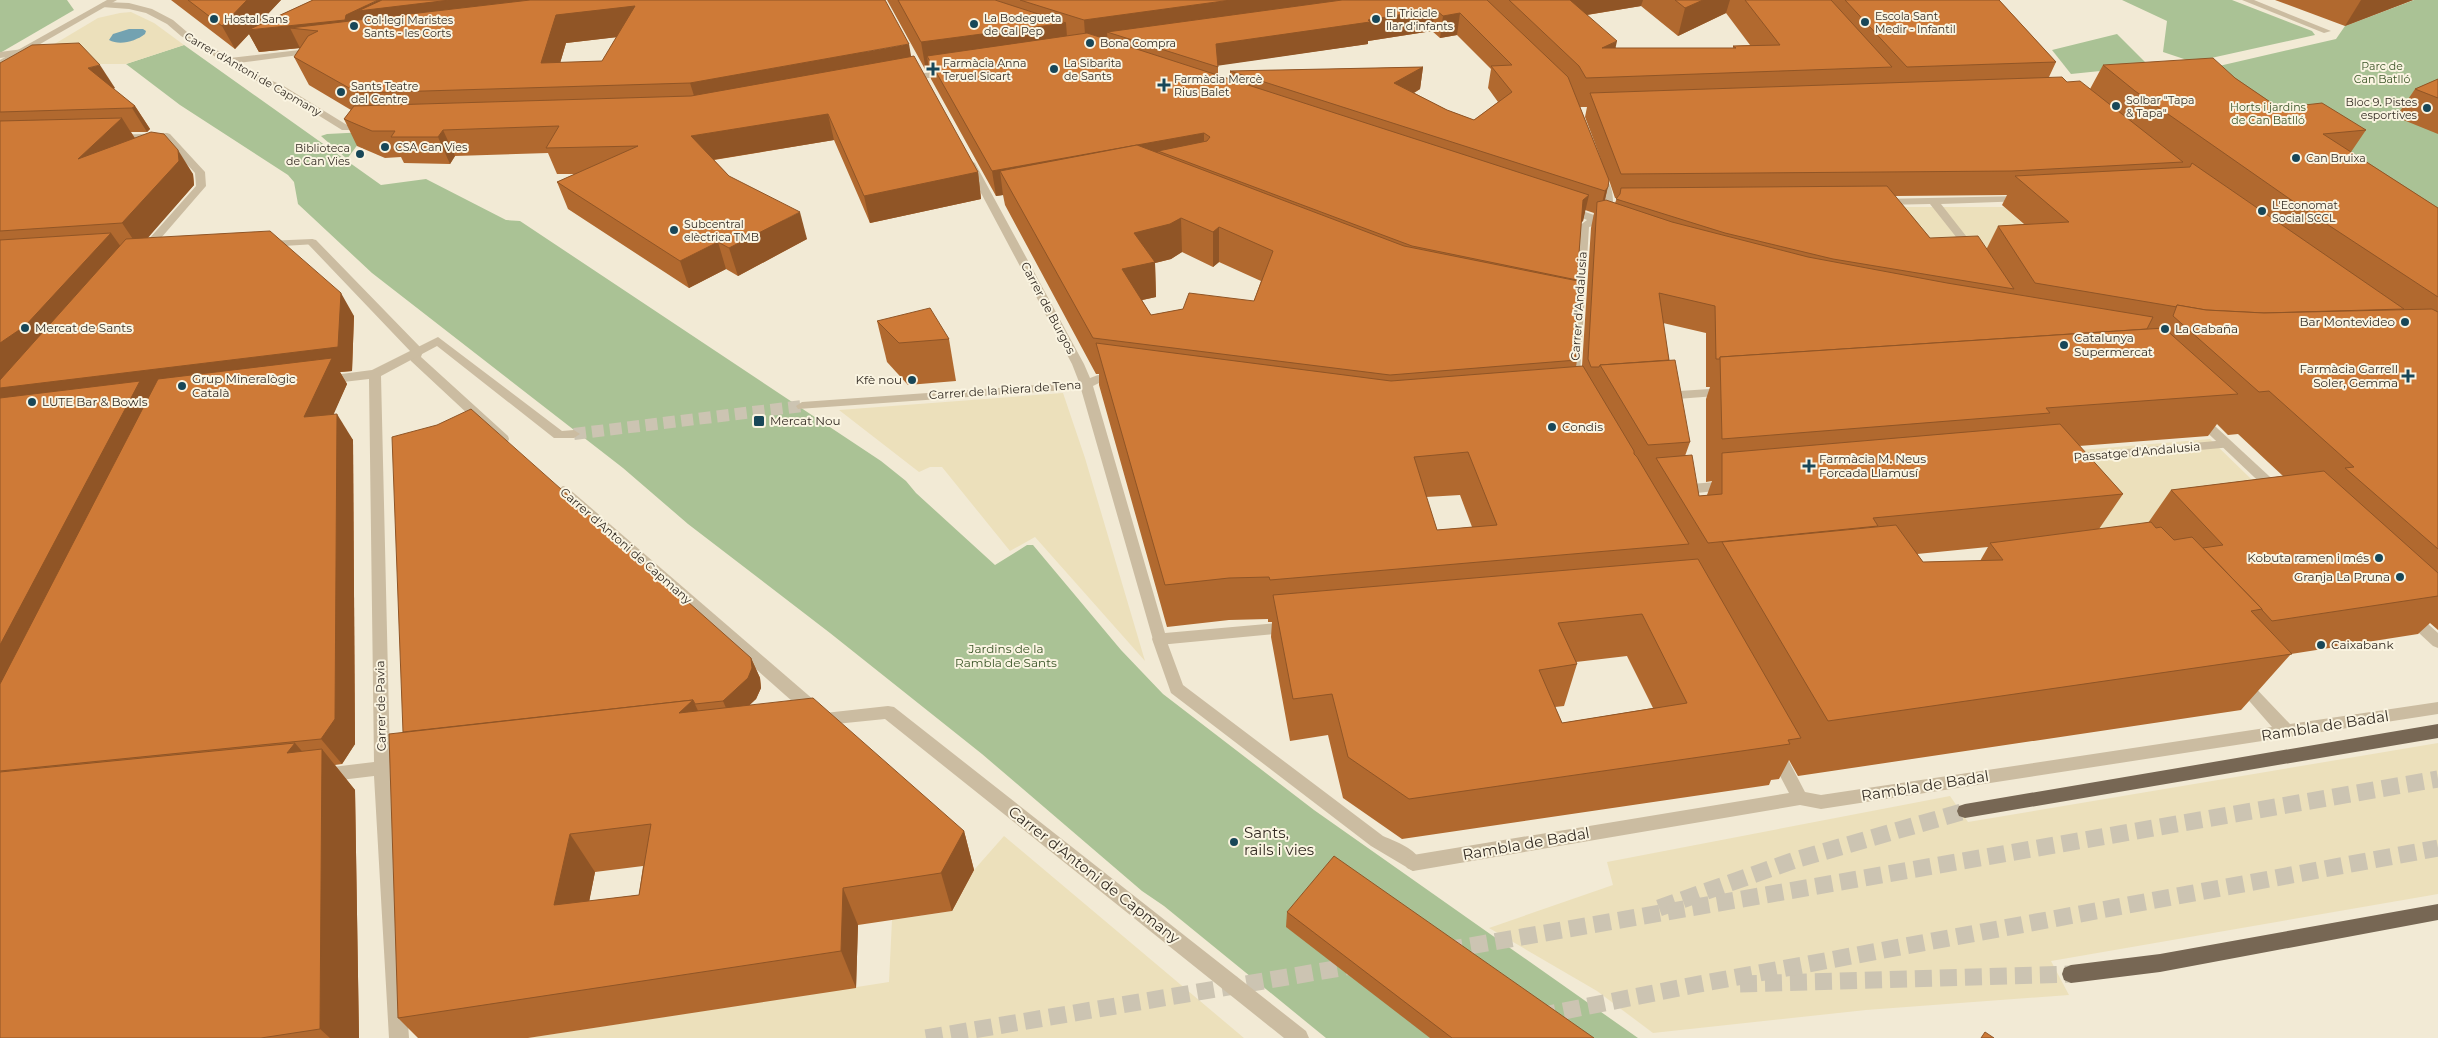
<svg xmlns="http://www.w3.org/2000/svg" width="2438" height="1038" font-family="Montserrat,sans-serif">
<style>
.green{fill:#aac295}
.plaza{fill:#ece0bb}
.water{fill:#73a2b1}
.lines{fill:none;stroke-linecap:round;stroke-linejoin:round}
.minor-tunnel{stroke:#ccc4b2;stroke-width:12;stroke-dasharray:12 6;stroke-linecap:butt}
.primary-tunnel{stroke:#ccc4b2;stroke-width:17;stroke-dasharray:17 8;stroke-linecap:butt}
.service{fill:#cbbca1;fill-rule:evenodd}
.pedestrian{fill:#cbbca1;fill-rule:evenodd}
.minor{fill:#cbbca1;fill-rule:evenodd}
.tertiary{fill:#cbbca1;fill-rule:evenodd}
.primary{fill:#776754;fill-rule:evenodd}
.wall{fill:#b1692f;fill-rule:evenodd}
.shaded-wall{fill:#905526}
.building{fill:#ce7a37;stroke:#905526;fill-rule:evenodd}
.poi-dot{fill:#184758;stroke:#faf4e1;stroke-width:2}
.labels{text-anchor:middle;stroke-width:4;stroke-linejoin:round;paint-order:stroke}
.far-poi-label{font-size:11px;fill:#342c24;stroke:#faf4e1;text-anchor:start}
.far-park-label{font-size:11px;fill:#3a5427;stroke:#faf4e1}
.far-street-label{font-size:11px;fill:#342c24;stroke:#faf4e1}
.street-label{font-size:12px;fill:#342c24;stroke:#faf4e1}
.poi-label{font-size:12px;fill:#342c24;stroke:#faf4e1;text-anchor:start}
.park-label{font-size:12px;fill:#3a5427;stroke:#faf4e1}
.near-street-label{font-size:15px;fill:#342c24;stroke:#faf4e1}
.near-poi-label{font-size:15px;fill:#342c24;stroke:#faf4e1;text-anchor:start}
</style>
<rect width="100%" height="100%" fill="#f2ead5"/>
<g class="green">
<path d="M0,0H67L74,10L0,53Z"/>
<path d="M2122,0H2232L2312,31L2315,35L2193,62L2163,52L2167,21Z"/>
<path d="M2414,0H2438V269L2206,69L2336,39L2345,26Z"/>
<path d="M2117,34L2149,66L2071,74L2052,50Z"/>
<path d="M184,45L381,185L426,179L506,220L520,221L881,461L906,481L916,493L995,565L1027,545H1033L1121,650L1163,694L1314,810L1638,1038H1326L1164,906L1142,891L982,754L830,633L688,524L623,468L372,273L298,204L294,182L288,175L180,105L126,64Z"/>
<path d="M367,132L347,159L321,136L327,134Z"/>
</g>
<g class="plaza">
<path d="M131,12L154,23L184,45L126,64H21L98,18L120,13Z"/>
<path d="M1880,207H2004L2054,251L1920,259Z"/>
<path d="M1063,393L1085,458L1145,661L1035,537L1010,551L942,467H930L919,472L839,410Z"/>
<path d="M2210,439L2286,513L2096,539L2024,455Z"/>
<path d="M2438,743V894L2051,961L2069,995L1866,1010L1653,1033L1597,991L1489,928L1613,885L1607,862L1950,796L1968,822Z"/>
<path d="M1004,836L1244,1038H528L889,982L892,920L952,911L974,870Z"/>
</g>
<path class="water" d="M129,29H143L146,31L145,34C136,41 120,46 109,40L113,34Z"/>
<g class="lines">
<path class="minor-tunnel" d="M574,434L802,406"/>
<g class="primary-tunnel">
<path d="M1659,908L1795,860L1965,811"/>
<path d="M1446,950L2438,779"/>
<path d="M1740,984L2071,974"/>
<path d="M1539,1016L1694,985L2438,848"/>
<path d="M926,1038L1358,965"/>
</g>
<path class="service" d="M23,49L27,52L26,54L0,58V52Z"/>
<g class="pedestrian">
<path d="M2242,0H2254L2331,31L2324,33Z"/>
<path d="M167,133L170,134L205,172L206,186L148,253H140V249L196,186L195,173L164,139L116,141L111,138L116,135Z"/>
<path d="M2022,196L2027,199L2026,201L1941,204L1977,250L1972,253L1968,252L1930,204L1881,205L1876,202L1881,199Z"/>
<path d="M312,239L316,240L421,348L423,351L421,357L508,436L509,439L508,442H498L411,361L409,358L411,352L308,244L307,242Z"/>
<path d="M2227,440L2233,444L2232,447L2070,462L2063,458L2070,454Z"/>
<path d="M1728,481L1733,483L1735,486L1733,489L1679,495L1672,490L1679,485Z"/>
<path d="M563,486L568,488L822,707L824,712L822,717L816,718L810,717L558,494L556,491Z"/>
<path d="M1159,633L1164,635L1166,639L1183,685L1383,836C1397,842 1415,848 1422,863L1419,868L1413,871L1371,846L1171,693L1152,639L1154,635Z"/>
</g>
<g class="minor">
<path d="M105,2L129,3L152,9L173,20L187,32L230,58L317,48L318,50L314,53L238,63L258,75L282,85L347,125L366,124L371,127L366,130H342L276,89L252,79L181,36L167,24L146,13L129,9L102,7V3Z"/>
<path d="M949,69L954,72L952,74L906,82L901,79L906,76Z"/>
<path d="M970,160L975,163L1084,364L1090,378L1098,375L1120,379L1122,382L1116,386L1099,383L1093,386L1165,633L1290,622L1295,624L1297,628L1295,632L1159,645L1154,643L1081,389L798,409L796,406L802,402L1079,382L1072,364L965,163Z"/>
<path d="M1600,175C1615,180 1616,209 1608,220L1614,224L1609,227L1600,224L1589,227L1580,374L1574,378L1568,374L1579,226L1587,220L1563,209L1568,206L1600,217C1607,203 1601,191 1595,178Z"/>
<path d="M312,239L317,242L316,244L267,247L262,244L267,241Z"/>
<path d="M438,337L562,431L574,430L580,434L574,438H554L437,346L381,376L390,760L407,758L413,760L415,765L413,770L391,774L409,1038H389L374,776L324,782L318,780L316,775L318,770L324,768L374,762L369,379L326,384L320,380L326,376L372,370Z"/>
<path d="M1725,388L1729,389L1731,392L1729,395L1664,400L1658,396L1664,392Z"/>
<path d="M2199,414L2203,415L2282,488L2284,491L2282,494H2272L2195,421L2193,418Z"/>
<path d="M2411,611L2416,613L2438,633V648L2433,646L2406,621L2404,617L2406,613Z"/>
<path d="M2242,677L2247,679L2290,724L2438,702V714L1821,809L1800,805L1413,871L1407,868L1404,863L1407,858L1413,855L1789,793L1768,753L1770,748L1776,746L1782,748L1805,792L1821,795L2272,727L2237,687L2234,683L2237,679Z"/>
<path d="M888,706L894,707L1306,1031L1309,1038H1284L885,719L816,726L810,725L808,720L810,715L816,714Z"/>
</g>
<path class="tertiary" d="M107,0H117L0,67V60Z"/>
<g class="primary">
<path d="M2438,724V738L1965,818L1959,816L1957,811L1959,806L1965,804Z"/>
<path d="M2438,904V920L2160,972L2071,983L2064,980L2062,974L2064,968L2071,965L2160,954Z"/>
</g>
</g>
<g class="wall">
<path d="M171,0H281L256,26L313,0L911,56L978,172L981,199L870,223L834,140L714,160L729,176L807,239L738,276L726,269L689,288L568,209L557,182L575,174H557L548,153L455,156L450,164L404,163L401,157L385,158L357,146L344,119L351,110L309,85L294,57L300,48L259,52L249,34L235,49ZM617,37L602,61L560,63L566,43Z"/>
<path d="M887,0H1999L2056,62L2049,77L2090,89L2103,65L2235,78L2279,108L2366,130L2351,152L2438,208V630L2430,623L2418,634L2291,654L2241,710L1798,776L1789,760L1779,779L1771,780L1769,785L1402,839L1343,798L1328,735L1290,741L1271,637L1272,622H1268V619L1229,620L1167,627L1099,385V374H1096L1005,205L1003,195L996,196L931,79L929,70L926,71ZM1641,6L1678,36L1726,13L1750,45L1733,46V48H1616L1587,15ZM1432,31L1440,38L1457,35L1491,69L1488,88L1498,102L1474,120L1447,110L1414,93L1420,89L1423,67L1230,71V79L1218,76V65L1368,44V41ZM1580,107H1587L1585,117L1602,162ZM1609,180L1615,198H1617L1615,203L1605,200ZM2007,195L2002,205L2024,224L1998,226L1987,248L1930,238L1895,196ZM1585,210L1594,213L1591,228L1582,366L1576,367L1577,360L1574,351L1577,281L1581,222L1583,221ZM1182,252L1213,267L1219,262L1261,281L1254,301L1183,309L1151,315L1142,300L1156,297L1155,263L1171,259ZM1663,323L1706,333V387H1710L1706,399V482L1712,481L1707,495L1699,496L1685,456L1690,442L1669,360ZM2217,424L2228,435L2238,434L2283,476L2171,490L2148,523L2099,529L2123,494L2079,446L2208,436ZM1460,495L1472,527L1437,530L1426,497ZM1988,547L1980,561L1923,562L1917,554ZM1627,656L1653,708L1562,723L1555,707L1564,706L1577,664L1576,662Z"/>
<path d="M2275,0H2413L2345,26Z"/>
<path d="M0,63L115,88L113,89L135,106L150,129L147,132H131L135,138L193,174L194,185L147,238L354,316L352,371L340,372L347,384L333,414L353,440L355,744L342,764L335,765L355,790L359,1038H0Z"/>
<path d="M2438,79V134L2396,117L2415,89Z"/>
<path d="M877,321L949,339L956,381L908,385L887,362Z"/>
<path d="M751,658L760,678L761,688L756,699L749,705L964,831L974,870L952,911L858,925L856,988L528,1038H418L398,1018L403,732ZM643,866L639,895L589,901L595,872Z"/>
<path d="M1287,912L1594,1038H1430L1286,927Z"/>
</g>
<g class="shaded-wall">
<path d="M247,0H281L253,30L346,15L378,0H692L644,34L566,43L553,87L318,31L290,28L300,48L259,52L249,34L235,49L222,26Z"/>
<path d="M1231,0H1429L1107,32L1108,45L1086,48L1084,20Z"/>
<path d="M1559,0H1643L1641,6L1555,20Z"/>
<path d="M1703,0H1730L1726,13L1678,36L1685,8Z"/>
<path d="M2361,0H2413L2345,26Z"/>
<path d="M1435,9L1432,31L1368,41V44L1216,66V44Z"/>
<path d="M1460,13L1457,35L1440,38L1443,16Z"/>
<path d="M1066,23L1068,51L927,56L929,70L926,71L921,42Z"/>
<path d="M1617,41L1611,69L1602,48Z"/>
<path d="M909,44L914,73L699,112L690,83Z"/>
<path d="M100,65L115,88L103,92L88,68Z"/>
<path d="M1423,67L1420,89L1392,106L1394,83Z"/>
<path d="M135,106L150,129L147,132L132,108Z"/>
<path d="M828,114L834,140L699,162L691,136Z"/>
<path d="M122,118L137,142L78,159Z"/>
<path d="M443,130L455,156L450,164L438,137Z"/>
<path d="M1204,133V157L1158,151V166L1000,171L1003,195L996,196L992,171Z"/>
<path d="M178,150L193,174L194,185L139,248L122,223Z"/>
<path d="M978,172L981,199L870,223L864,196Z"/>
<path d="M1608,187L1602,211L1599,215L1605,191Z"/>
<path d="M1589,195L1583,221L1577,226L1583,200Z"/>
<path d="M800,212L807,239L738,276L729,248Z"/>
<path d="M1181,218L1182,252L1171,259L1155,263L1156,297L1124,304L1122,269L1134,233Z"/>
<path d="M1219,227V262L1213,267V232Z"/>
<path d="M111,233L129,258L341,293L354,316L352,371L340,372L347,384L321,443L0,723V343Z"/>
<path d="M718,242L726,269L689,288L680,261Z"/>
<path d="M337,414L353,440L355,744L342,764L321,739Z"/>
<path d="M751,658L760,678L761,688L756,699L732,722L723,701Z"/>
<path d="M693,700L712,741L679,713Z"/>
<path d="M295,743L322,775V749L355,790L359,1038H330L320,1029L287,753Z"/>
<path d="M964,831L974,870L952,911L941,873Z"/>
<path d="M570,834L595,872L581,943L554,905Z"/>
<path d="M843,888L858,925L856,988L841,951Z"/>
</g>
<g class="building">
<path d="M188,0H247L222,26Z"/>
<path d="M313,0H378L346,15L345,20L248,30Z"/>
<path d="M382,0H450L358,11Z"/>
<path d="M530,0H885L909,44L690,83L358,93L294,57L308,36L318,31L290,28ZM635,6L602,61L541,63L556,15Z"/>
<path d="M898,0H995L1066,23L921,42Z"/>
<path d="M1020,0H1231L1084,20Z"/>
<path d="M1342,0H1487L1568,77L1609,180L1608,187L1605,191L1230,71L1423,67L1394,83L1447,110L1474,120L1512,92L1491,66L1512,65L1460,13L1443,16L1435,9L1368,20L1370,22L1216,44L1218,67L1107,32Z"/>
<path d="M1509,0H1570L1617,41L1602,48H1736L1733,46L1780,45L1745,0H1831L1892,67L1586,78L1579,66Z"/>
<path d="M1675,0H1703L1685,8Z"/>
<path d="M1845,0H1999L2056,62L1907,67Z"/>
<path d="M1087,33L1589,195L1583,200L1577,280L1412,246L1158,151L1207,141L1210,137L1204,133L992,171L927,56Z"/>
<path d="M79,43L100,65L88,68L135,106L132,108L0,112V63L32,45Z"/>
<path d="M914,56L978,172L864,196L828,114L691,136L729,176L800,212L729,248L718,242L680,261L557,182L638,146L546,148L559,126L443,130L438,137H391L395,131H372L344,119L354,106L691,96Z"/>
<path d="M2213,58L2235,78L2279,108L2322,103L2366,130L2323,134L2438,208V297L2307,211L2135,91L2103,65Z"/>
<path d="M2062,77L2067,82L2080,81L2183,162L2012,171L1621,174L1590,93Z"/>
<path d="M2438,79V98L2415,89Z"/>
<path d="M122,118L78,159L151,132L164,134L178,150L179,161L122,223L0,231V121Z"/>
<path d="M1137,145L1404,246L1578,281L1574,351L1577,360L1390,375L1093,338L1000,171ZM1181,218L1213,232L1219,227L1273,251L1254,301L1189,293L1183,309L1151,315L1122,269L1155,262L1134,233L1170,224Z"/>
<path d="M2192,163L2404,309L2264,313L2206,310L2177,305V307L2035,283L1998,226L2069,222L2015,176L2190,167Z"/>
<path d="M1887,186L1930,238L1978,236L2014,289L1833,259L1725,233L1616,199L1620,194L1621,188Z"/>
<path d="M1606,200L1672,222L1808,257L1947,283L2153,317L2147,329L1720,357V359H1716L1715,306L1659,293L1669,360L1600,365L1599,367H1591L1588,359L1597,202Z"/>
<path d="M270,231L341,293L338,347L0,388V380L126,239Z"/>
<path d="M111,233L25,326L0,343V240Z"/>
<path d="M2177,305L2206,310L2264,313L2432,309L2438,312V549L2345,468L2354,467L2269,391L2259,392L2173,316Z"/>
<path d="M930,308L949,339L899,343L877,321Z"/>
<path d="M2164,328L2238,394L2046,408L2050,413L1722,439L1720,357Z"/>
<path d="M1096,343L1391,381L1583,366L1634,451V454L1637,457L1689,544L1270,580L1269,577L1229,578L1165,585ZM1468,452L1497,525L1437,530L1414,457Z"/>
<path d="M332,358L304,417L337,414L335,719L321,739L0,771V684L158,379Z"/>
<path d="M1675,360L1690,442L1648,445L1600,365Z"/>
<path d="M140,381L0,645V398Z"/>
<path d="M471,409L751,658L752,668L748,678L723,701L695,704L693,700L403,732L392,437L437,425Z"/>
<path d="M2060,424L2123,494L1873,518L1878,526L1708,543L1656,458L1692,455L1699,496L1722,494V453Z"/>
<path d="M2324,471L2438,573V596L2272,621L2262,610V609L2203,548L2223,545L2171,490Z"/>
<path d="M2151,522L2156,528L2161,527L2174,540L2192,537L2262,609L2251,611L2292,654L1828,721L1722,542L1896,525L1923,562L2003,560L1990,543Z"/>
<path d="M1698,559L1801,738L1788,740L1790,744L1409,799L1348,757L1332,694L1293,699L1273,595ZM1642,614L1687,703L1562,723L1539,670L1577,664L1558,623Z"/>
<path d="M813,698L964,831L941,873L843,888L841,951L398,1018L389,734L693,700L679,713ZM651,824L639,895L554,905L570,834Z"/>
<path d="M295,743L287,753L322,749L320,1029L261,1038H0V772Z"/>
<path d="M1334,856L1594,1038H1452L1287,912Z"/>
<path d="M1985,1032L1994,1038H1981Z"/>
</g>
<g class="poi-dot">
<circle cx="214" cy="19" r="5"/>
<circle cx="1376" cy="19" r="5"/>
<circle cx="1865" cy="22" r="5"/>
<circle cx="974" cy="24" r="5"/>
<circle cx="354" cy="26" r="5"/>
<circle cx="1090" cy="43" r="5"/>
<path d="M930.5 61.5h5v5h5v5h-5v5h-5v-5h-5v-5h5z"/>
<circle cx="1054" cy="69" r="5"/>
<path d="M1161.5 77.5h5v5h5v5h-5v5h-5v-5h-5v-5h5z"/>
<circle cx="341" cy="92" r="5"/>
<circle cx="2116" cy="106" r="5"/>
<circle cx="2427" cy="108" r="5"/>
<circle cx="385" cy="147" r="5"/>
<circle cx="360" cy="154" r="5"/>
<circle cx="2296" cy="158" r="5"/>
<circle cx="2262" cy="211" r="5"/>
<circle cx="674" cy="230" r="5"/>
<circle cx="2405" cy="322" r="5"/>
<circle cx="25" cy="328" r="5"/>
<circle cx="2165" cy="329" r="5"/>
<circle cx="2064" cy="345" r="5"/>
<path d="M2405.5 368.5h5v5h5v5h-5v5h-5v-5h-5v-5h5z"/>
<circle cx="912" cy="380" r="5"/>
<circle cx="182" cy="386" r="5"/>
<circle cx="32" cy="402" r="5"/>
<rect x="753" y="415" width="12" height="12" rx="2.5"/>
<circle cx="1552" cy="427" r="5"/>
<path d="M1806.5 458.5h5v5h5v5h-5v5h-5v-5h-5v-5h5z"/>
<circle cx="2379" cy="558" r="5"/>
<circle cx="2400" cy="577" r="5"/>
<circle cx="2321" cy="645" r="5"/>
<circle cx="1234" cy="842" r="5"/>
</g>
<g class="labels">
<g class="far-poi-label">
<text x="1386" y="17">El Tricicle<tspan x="1386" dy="13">llar d'infants</tspan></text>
<text x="1875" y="20">Escola Sant<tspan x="1875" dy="13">Medir - Infantil</tspan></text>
<text x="984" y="22">La Bodegueta<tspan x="984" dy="13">de Cal Pep</tspan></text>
<text x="224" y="23">Hostal Sans</text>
<text x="364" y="24">Col·legi Maristes<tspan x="364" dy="13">Sants - les Corts</tspan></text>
<text x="1100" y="47">Bona Compra</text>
<text x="943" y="67">Farmàcia Anna<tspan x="943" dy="13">Teruel Sicart</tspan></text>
<text x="1064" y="67">La Sibarita<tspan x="1064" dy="13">de Sants</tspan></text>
<text x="1174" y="83">Farmàcia Mercè<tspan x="1174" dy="13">Rius Balet</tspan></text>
<text x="351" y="90">Sants Teatre<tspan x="351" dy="13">del Centre</tspan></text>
<text x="2126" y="104">Solbar "Tapa<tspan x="2126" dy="13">&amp; Tapa"</tspan></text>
<text x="2417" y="106" text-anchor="end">Bloc 9. Pistes<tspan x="2417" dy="13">esportives</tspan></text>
<text x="395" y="151">CSA Can Vies</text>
<text x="350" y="152" text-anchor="end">Biblioteca<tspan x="350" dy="13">de Can Vies</tspan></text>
<text x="2306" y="162">Can Bruixa</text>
<text x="2272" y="209">L'Economat<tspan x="2272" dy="13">Social SCCL</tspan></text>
<text x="684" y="228">Subcentral<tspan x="684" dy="13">elèctrica TMB</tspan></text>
</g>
<g class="far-park-label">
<text x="2382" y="70">Parc de<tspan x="2382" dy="13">Can Batlló</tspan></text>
<text x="2268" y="111">Horts i jardins<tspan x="2268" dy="13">de Can Batlló</tspan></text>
</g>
<g class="far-street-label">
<text transform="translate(253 74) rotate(30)" y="4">Carrer d'Antoni de Capmany</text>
</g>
<g class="street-label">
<text transform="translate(1579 306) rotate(-86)" y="4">Carrer d'Andalusia</text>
<text transform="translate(1048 308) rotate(62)" y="4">Carrer de Burgos</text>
<text transform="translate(1005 390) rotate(-4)" y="4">Carrer de la Riera de Tena</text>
<text transform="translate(2137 452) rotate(-5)" y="4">Passatge d'Andalusia</text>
<text transform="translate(626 546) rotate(41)" y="4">Carrer d'Antoni de Capmany</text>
<text transform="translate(381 706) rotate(-91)" y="4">Carrer de Pavia</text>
</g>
<g class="poi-label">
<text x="2395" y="326" text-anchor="end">Bar Montevideo</text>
<text x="35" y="332">Mercat de Sants</text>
<text x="2175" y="333">La Cabaña</text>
<text x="2074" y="342">Catalunya<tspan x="2074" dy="14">Supermercat</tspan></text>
<text x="2398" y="373" text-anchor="end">Farmàcia Garrell<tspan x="2398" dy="14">Soler, Gemma</tspan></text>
<text x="192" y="383">Grup Mineralògic<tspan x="192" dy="14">Català</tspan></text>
<text x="902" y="384" text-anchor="end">Kfè nou</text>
<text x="42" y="406">LUTE Bar &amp; Bowls</text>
<text x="770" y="425">Mercat Nou</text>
<text x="1562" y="431">Condis</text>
<text x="1819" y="463">Farmàcia M. Neus<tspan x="1819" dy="14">Forcada Llamusí</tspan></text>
<text x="2369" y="562" text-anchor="end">Kobuta ramen i més</text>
<text x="2390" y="581" text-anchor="end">Granja La Pruna</text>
<text x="2331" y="649">Caixabank</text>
</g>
<g class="park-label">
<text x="1006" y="653">Jardins de la<tspan x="1006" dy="14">Rambla de Sants</tspan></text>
</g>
<g class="near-street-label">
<text transform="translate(2325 726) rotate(-9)" y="5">Rambla de Badal</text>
<text transform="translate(1925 786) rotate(-9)" y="5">Rambla de Badal</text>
<text transform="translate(1526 844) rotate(-10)" y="5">Rambla de Badal</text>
<text transform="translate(1094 875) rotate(38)" y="5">Carrer d'Antoni de Capmany</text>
</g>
<g class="near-poi-label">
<text x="1244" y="838">Sants,<tspan x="1244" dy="17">rails i vies</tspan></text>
</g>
</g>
</svg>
